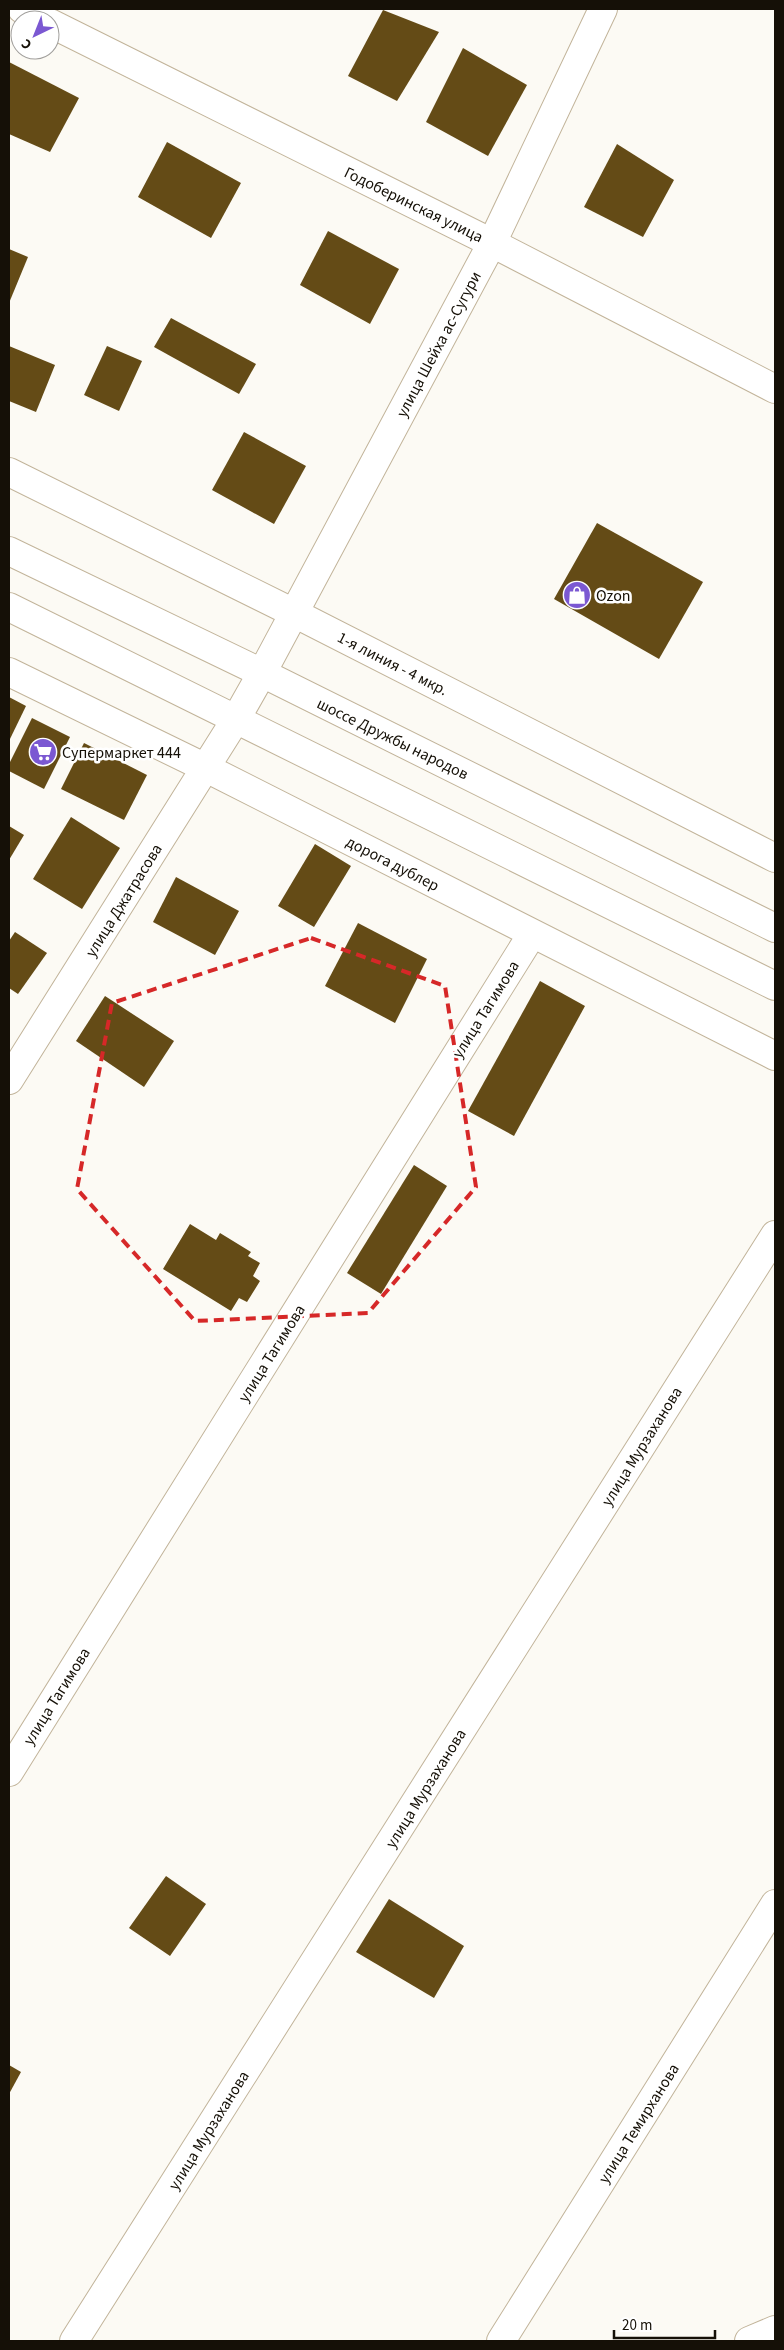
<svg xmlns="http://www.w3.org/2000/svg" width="784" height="2350" font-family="'Source Sans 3',sans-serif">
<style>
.building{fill:#644b16}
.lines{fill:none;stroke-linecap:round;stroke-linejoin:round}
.minor-casing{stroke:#c2b49a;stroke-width:30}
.major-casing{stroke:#c2b49a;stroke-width:30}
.minor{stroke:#fff;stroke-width:28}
.major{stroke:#fff;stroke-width:28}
.marked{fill:none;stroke:#d62828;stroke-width:4;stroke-dasharray:10 6;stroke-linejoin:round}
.labels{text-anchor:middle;stroke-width:5;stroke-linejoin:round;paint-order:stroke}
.street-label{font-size:16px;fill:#151007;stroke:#fff}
.poi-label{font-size:16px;fill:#151007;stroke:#fff;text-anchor:start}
</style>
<rect width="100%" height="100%" fill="#fcfaf4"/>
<g class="building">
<path d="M383,10L439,32L397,101L348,76Z"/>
<path d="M463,48L527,85L488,156L426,122Z"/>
<path d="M9,62L79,98L50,152L9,134Z"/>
<path d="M167,142L241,183L211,238L138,197Z"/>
<path d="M617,144L674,180L643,237L584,207Z"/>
<path d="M328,231L399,269L370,324L300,285Z"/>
<path d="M9,249L28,257L9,303Z"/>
<path d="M171,318L256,364L239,394L154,347Z"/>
<path d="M9,346L55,365L36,412L9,401Z"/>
<path d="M107,346L142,361L119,411L84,395Z"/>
<path d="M244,432L306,466L274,524L212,490Z"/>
<path d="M597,523L703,582L659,659L554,599Z"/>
<path d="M9,697L26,706L9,741Z"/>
<path d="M32,718L70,737L44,789L9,771V764Z"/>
<path d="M84,743L147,775L124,820L61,789Z"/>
<path d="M71,817L120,848L82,909L33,879Z"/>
<path d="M9,826L24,835L9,860Z"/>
<path d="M315,844L351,866L314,927L278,906Z"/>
<path d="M176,877L239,911L215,955L153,922Z"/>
<path d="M358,923L427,959L395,1023L325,986Z"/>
<path d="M15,932L47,953L18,994L9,988V941Z"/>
<path d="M540,981L585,1006L514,1136L468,1111Z"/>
<path d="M105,996L174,1041L144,1087L76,1041Z"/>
<path d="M414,1165L447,1186L381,1294L347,1273Z"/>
<path d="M190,1224L216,1240L220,1233L251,1252L248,1256L260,1263L253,1276L260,1281L247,1302L239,1298L231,1311L163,1269Z"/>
<path d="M166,1876L206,1904L170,1956L129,1928Z"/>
<path d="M389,1899L464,1946L434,1998L356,1952Z"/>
<path d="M9,2065L21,2072L9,2094Z"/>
</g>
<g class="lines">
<g class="minor-casing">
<g id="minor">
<path d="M22,9L44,20"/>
<path d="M50,23L492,243L775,389"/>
<path d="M9,472L294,613L775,858"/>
<path d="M9,672L206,768L775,1056"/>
<path d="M262,673L492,243L603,9"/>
<path d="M9,1080L236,719"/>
<path d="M9,1772L532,934"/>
<path d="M74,2341L775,1235"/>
<path d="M501,2341L775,1904"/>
<path d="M749,2341L775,2330"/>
</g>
</g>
<g class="major-casing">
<g id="major">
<path d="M9,551L262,673L775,928"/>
<path d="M9,607L775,986"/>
<path d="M236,719L262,673"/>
</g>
</g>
<use href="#minor" class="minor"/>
<use href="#major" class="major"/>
</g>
<path class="marked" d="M311,938L445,986L476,1187L368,1313L195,1321L77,1189L112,1003Z"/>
<defs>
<g id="shop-disc" transform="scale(1.4375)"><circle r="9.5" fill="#7b58d2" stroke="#fff"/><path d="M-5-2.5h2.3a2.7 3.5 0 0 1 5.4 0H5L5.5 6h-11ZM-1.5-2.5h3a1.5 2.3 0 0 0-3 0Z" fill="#fff"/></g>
<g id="supermarket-disc" transform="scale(1.4375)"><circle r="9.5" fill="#7b58d2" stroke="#fff"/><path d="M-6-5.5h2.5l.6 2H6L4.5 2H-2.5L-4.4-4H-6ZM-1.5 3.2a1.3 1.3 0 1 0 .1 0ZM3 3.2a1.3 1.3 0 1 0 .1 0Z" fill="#fff"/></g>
</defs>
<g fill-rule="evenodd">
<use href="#shop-disc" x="577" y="595"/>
<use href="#supermarket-disc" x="43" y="752"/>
</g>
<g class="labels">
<g class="street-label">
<text transform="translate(414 204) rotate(26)" y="6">Годоберинская улица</text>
<text transform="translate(438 344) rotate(-62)" y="6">улица Шейха ас-Сугури</text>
<text transform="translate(393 663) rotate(27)" y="6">1-я линия - 4 мкр.</text>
<text transform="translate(393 738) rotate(26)" y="6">шоссе Дружбы народов</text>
<text transform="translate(393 863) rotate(27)" y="6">дорога дублер</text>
<text transform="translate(123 900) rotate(-58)" y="6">улица Джатрасова</text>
<text transform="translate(485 1009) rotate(-58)" y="6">улица Тагимова</text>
<text transform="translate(271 1353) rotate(-58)" y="6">улица Тагимова</text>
<text transform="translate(641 1446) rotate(-58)" y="6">улица Мурзаханова</text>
<text transform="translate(56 1696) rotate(-58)" y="6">улица Тагимова</text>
<text transform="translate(425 1788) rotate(-58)" y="6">улица Мурзаханова</text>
<text transform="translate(638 2123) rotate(-58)" y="6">улица Темирханова</text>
<text transform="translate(208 2130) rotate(-58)" y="6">улица Мурзаханова</text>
</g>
<g class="poi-label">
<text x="596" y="601">Ozon</text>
<text x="62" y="758">Супермаркет 444</text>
</g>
</g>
<rect width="784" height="2350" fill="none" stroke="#151007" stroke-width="20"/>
<g transform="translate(35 35) rotate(223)"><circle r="24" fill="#ffffff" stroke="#a19f9c"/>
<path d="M0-4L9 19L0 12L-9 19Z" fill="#7b58d2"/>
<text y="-8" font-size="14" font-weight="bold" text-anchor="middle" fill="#151007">С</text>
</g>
<path d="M614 2330v8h101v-8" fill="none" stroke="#151007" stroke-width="2.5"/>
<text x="622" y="2330" font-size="15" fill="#151007" stroke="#ffffff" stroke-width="4" paint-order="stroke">20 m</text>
</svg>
